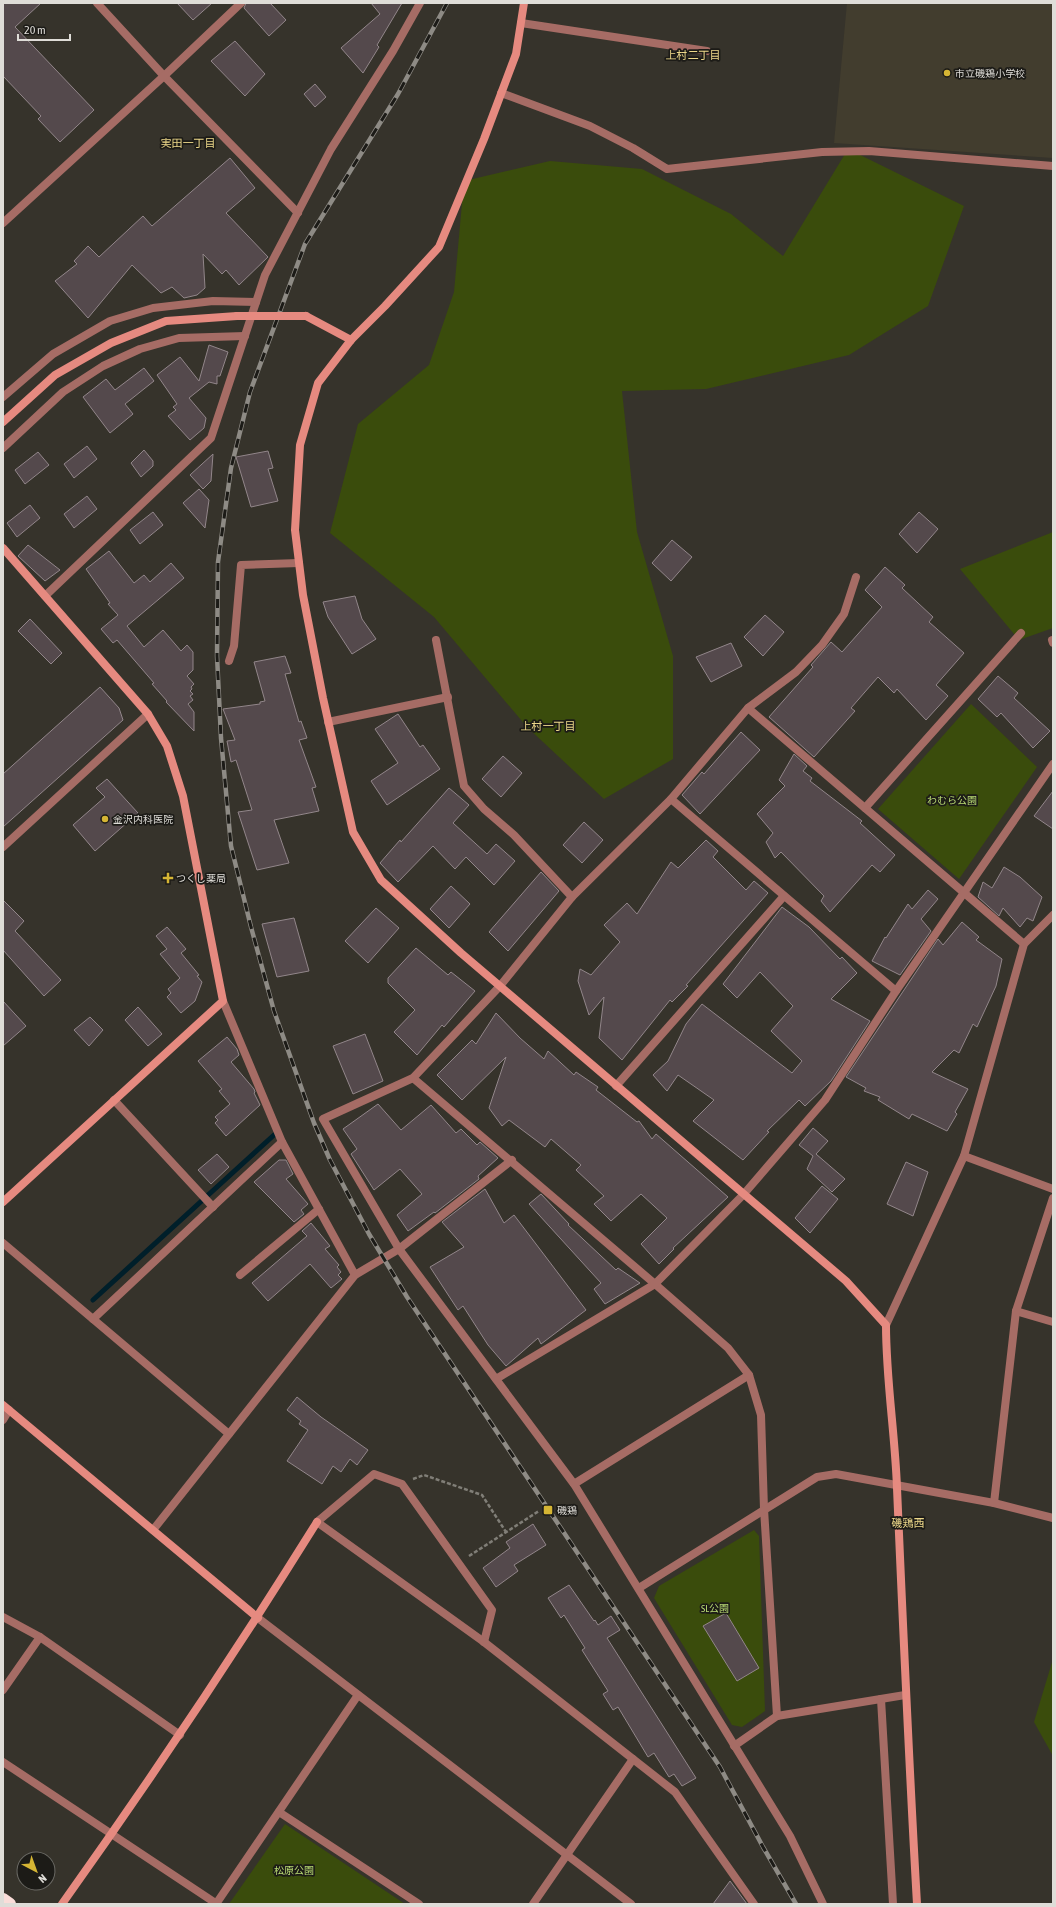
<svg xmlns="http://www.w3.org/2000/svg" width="1056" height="1907" font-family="'Asap Condensed','Noto Sans JP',sans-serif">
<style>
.built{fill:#423d2e}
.green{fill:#3a4c0c}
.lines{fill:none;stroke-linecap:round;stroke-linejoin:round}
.stream{stroke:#001f2a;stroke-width:5}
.building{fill:#54494c;stroke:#92868a}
.path{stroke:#807e77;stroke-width:2.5;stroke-dasharray:4 2;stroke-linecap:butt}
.lane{stroke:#a66c65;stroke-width:8}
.street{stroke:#a66c65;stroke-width:8}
.secondary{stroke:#e68a80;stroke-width:8}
.highway{stroke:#faddd9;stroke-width:12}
.rail-casing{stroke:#8e8b85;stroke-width:4.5}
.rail{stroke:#1c1b17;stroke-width:3;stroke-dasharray:9;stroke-linecap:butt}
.secondary-bridge{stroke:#e68a80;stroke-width:8}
.poi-dot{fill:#d5b534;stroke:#1c1b17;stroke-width:1.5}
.labels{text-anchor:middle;stroke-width:3.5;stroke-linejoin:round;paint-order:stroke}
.poi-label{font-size:10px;fill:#dfddd8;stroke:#1c1b17;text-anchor:start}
.park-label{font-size:10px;fill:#badc74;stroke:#1c1b17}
.neighbourhood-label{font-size:11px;fill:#edd88a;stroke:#1c1b17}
</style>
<rect width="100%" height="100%" fill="#36332b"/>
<path class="built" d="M847,3H1053V158L834,143Z"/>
<g class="green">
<path d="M848,149L964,206L928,306L849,355L706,389L622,391L637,532L673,656V759L604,799L527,727L434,617L330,533L358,424L429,365L454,292L464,181L550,161L642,169L731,214L783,256Z"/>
<path d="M1053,532V628L1019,640L960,569Z"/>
<path d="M971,704L1037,767L959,879L878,809Z"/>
<path d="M754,1530L759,1536L765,1711L742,1727L732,1725L654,1598L659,1586Z"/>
<path d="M1053,1659V1756L1034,1722Z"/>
<path d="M285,1824L405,1904H229Z"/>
</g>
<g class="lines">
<path class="stream" d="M93,1300L274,1135"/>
</g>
<g class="building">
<path d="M3,3H41L15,27L94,110L60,142L38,119L41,116L3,76Z"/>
<path d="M177,3H212L193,20Z"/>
<path d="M246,3H270L286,20L269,36L244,8Z"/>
<path d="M371,3H402L377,45L379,47L363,73L341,48L380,14Z"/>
<path d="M235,41L265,74L245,96L211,61Z"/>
<path d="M315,84L326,97L315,107L304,94Z"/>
<path d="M230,158L255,188L226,213L268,257L239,285L226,270L222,274L203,254L205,288L197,295L184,298L172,287L161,293L132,265L88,318L55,281L77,264L74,261L88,246L99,257L143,216L152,226Z"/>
<path d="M209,345L228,352L220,376H217V384L209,382L189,398L206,418L204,428L190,440L168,416L176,410L173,407L177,404L157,375L180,357L199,381Z"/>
<path d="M144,368L154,381L125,404L133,414L110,433L83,397L106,379L115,390Z"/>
<path d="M87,446L97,459L74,478L64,464Z"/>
<path d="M144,450L153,461V466L141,477L131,463Z"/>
<path d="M268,451L273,468L268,469L278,501L251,507L236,457Z"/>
<path d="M38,452L49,465L25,484L15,470Z"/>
<path d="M213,454L211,481L203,489L190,475Z"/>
<path d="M199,489L209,500L205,528L183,503Z"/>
<path d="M87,496L97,509L74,528L64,514Z"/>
<path d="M30,505L40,518L17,537L7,523Z"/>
<path d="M153,512L163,525L140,544L130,530Z"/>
<path d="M919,512L938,529L917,553L899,534Z"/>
<path d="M672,540L692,557L671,581L652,563Z"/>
<path d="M28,545L60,570L45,581L18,556Z"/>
<path d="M109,551L134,583L144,575L150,582L171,563L184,578L127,626L144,647L163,630L181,651L187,645L193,652V670L187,676L194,684L191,687L192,689L190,691L193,694L190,696L193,700L188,704L194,712V731L166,702L167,701L152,684L154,683L117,640L113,643L101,629L118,615L108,604L110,603L86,569Z"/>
<path d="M885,567L905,585L902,588L933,617L929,622L964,653L936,685L948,696L926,720L897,689L894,693L878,677L851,708L855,711L814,757L769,717L813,667L811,665L831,642L842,652L882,607L865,590Z"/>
<path d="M355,596L362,619L376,639L352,654L328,617L323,602Z"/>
<path d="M765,615L784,632L763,656L744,637Z"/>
<path d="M30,619L62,653L51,664L18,631Z"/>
<path d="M731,643L742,666L711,682L696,657Z"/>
<path d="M285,656L291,673L285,674L299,722L301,721L307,738L299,740L316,787L312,788L319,811L274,820L289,863L257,870L238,812L252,810L236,760L231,762L227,741L235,740L223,709L260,704V702L265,701L254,662Z"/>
<path d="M998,676L1018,693L1014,698L1050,731L1033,748L1001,713L997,717L978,699Z"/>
<path d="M100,687L119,708L123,720L3,827V774Z"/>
<path d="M398,714L420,747L423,745L440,769L387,805L371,781L398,763L375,729Z"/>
<path d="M741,732L760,750L700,814L682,795L702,772L704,774Z"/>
<path d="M794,754L807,766L803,771L812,778L810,781L862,821L860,823L895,855L880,872L872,865L830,912L821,901L824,896L781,852L775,858L766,842L773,833L757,814L785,786L779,780Z"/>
<path d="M503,756L522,773L501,797L482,779Z"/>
<path d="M107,779L138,813L95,851L73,825L105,797L96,788Z"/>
<path d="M449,788L469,805L453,823L487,854L496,844L515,861L494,885L466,857L455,869L433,846L398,882L380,863L400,840L401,842Z"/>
<path d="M1053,791V829L1034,816Z"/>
<path d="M584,822L603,840L582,863L563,845Z"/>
<path d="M706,840L718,851L713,857L746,890L754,881L768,893L686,985L688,986L672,1002L670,1000L622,1060L599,1038L604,997L589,1015L578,981L580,969L591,975L620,942L604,925L627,903L637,914L671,862L678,868Z"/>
<path d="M1004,867L1020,877L1042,897L1033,921L1027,918L1020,927L1003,908L999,916L978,897L983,882L992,888Z"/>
<path d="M541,872L559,891L508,951L489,932Z"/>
<path d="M451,886L470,904L449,928L430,909Z"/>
<path d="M928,890L938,899L921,919L931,931L900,975L872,961L885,937L886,938L908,904L912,909Z"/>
<path d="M3,900L24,921L15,931L61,980L44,996L3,950Z"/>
<path d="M782,907L809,927L840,959L842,957L857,973L831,999L870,1021L831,1081L805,1106L799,1100L767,1131L769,1132L743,1160L693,1121L714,1100L678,1075L667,1091L653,1075L668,1061L686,1024L702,1004L792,1073L802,1061L771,1031L793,1006L760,972L737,998L723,984Z"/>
<path d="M376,908L399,928L368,963L345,941Z"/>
<path d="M294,918L309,971L277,977L262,924Z"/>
<path d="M962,922L979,937L976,940L1002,959L996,986L977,1027L973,1024L959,1053L954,1050L932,1072L968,1089L955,1112L957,1114L947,1131L912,1114L909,1119L878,1100L880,1097L864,1091L866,1088L846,1077L938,939L943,945Z"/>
<path d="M167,927L186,949L181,953L199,975L197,976L202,982L195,1001L181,1013L167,997L171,993L168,989L180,978L160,954L167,949L156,936Z"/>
<path d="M416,948L448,975L451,972L475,991L444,1027L442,1025L417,1055L394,1032L415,1010L388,983V978Z"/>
<path d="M3,1001L26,1026L3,1046Z"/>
<path d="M138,1007L162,1034L148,1046L125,1020Z"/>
<path d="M496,1013L520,1038L544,1059L548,1051L574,1075L576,1072L598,1087L596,1090L637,1122L639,1121L652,1139L656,1134L728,1197L673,1248L674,1249L659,1264L641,1244L667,1218L641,1194L611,1221L594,1204L604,1196L576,1170L581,1165L551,1139L545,1147L509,1120L502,1126L489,1108L506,1057L462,1100L437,1075L472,1040L476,1044Z"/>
<path d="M90,1017L103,1030L89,1046L74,1030Z"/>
<path d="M365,1034L383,1081L353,1094L333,1046Z"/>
<path d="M227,1037L237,1049L239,1055L231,1062L254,1089L255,1092L254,1093L260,1105L226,1136L215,1123L218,1120L215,1117L230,1104L219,1091L222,1089L198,1061Z"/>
<path d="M378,1104L401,1130L431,1105L456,1133L461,1129L477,1145L480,1142L498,1158L478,1176L479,1179L435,1213L434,1212L408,1231L397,1215L422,1194L400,1169L374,1190L351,1154L357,1149L343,1129Z"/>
<path d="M813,1128L828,1141L816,1154L845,1179L832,1192L807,1169L813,1156L799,1145Z"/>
<path d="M217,1154L229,1167L211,1184L198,1170Z"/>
<path d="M279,1160H286L293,1174L286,1179L308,1204L301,1210L304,1214L294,1222L254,1182Z"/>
<path d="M906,1162L928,1172L913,1216L887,1204Z"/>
<path d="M822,1186L838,1199L810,1233L795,1218Z"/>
<path d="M485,1189L504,1223L514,1215L586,1310L541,1344L538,1338L506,1366L488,1345L463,1306L458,1310L430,1267L464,1247L442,1222Z"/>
<path d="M541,1194L569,1224L568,1225L616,1270L618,1268L640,1283L605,1304L594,1289L601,1283L529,1204Z"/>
<path d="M311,1223L330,1246L325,1249L339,1265L337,1267L341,1272L338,1275L342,1279L331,1288L310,1264L268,1301L252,1283L307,1236L302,1231Z"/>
<path d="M297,1397L321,1417L368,1450L357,1465L350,1459L341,1472L333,1466L322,1484L287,1461L308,1430L299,1424L301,1421L287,1410Z"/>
<path d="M533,1524L546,1545L514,1565L518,1571L496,1587L483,1568L510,1548L506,1542Z"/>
<path d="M569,1585L594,1621L595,1620L598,1625L611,1616L620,1630L607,1638L696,1778L682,1786L674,1774L669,1777L654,1753L648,1757L618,1707L613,1710L603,1694L608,1691L582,1650L585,1648L564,1615L561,1618L548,1598Z"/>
<path d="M726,1613L759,1668L737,1681L703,1626Z"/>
<path d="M730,1881L747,1904H713Z"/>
</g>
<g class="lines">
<g class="path">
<path d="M413,1479L424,1475L482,1495L506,1532"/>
<path d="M469,1556L539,1511"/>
</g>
<g class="lane">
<path d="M240,1275L319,1209"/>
<path d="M317,1522L374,1474L402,1484L492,1610L484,1642"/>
</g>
<g class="street">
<path d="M97,3L164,76L298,213"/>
<path d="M521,23L707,51"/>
<path d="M501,93L590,126L633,148L667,169L822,152L869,151L1053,166"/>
<path d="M3,223L164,76L241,3"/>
<path d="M3,397L53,354L110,321L153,308L213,301L256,302"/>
<path d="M3,448L63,392L103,366L140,349L179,338L245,336"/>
<path d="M45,596L211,438L265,275L331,149L393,51L420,3"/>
<path d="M436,640L464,786L484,809L514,835L572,897"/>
<path d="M1052,640L1053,643"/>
<path d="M229,661L234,646L241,565L299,563"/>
<path d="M748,708L1024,944"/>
<path d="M328,722L448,697"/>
<path d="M671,799L896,991"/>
<path d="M865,808L1021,633"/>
<path d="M3,847L148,714"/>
<path d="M223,1001L282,1142L355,1275"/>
<path d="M413,1078L655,1284L728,1348L749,1375L761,1415L764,1509L777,1716"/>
<path d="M616,1086L784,896"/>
<path d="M114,1100L213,1207"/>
<path d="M964,1156L1053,1189"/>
<path d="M3,1243L229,1434"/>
<path d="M1016,1311L1053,1322"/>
<path d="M93,1319L282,1142"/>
<path d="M886,1325L964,1156L1024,944L1053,915"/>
<path d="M496,1379L655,1284L743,1195L825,1100L896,991L1053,764"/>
<path d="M3,1420L9,1410"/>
<path d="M574,1484L749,1375"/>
<path d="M994,1503L1016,1311L1053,1198"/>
<path d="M317,1522L484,1642L675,1792L754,1904"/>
<path d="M153,1530L355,1275L399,1249L512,1160"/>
<path d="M639,1588L817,1477L836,1474L994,1503L1053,1518"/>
<path d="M3,1617L40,1637L180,1735"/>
<path d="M258,1618L631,1904"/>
<path d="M3,1690L40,1637"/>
<path d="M881,1699L893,1904"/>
<path d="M734,1746L777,1716L905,1695"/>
<path d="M3,1762L217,1904"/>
<path d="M279,1812L419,1904"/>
<path d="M216,1904L358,1695"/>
<path d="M533,1904L633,1759"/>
<path d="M823,1904L790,1836L574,1484L399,1249L323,1119L413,1078L500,986L572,897L671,799L748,708L796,672L822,645L844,614L856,577"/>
</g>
<g class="secondary">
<path d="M524,3L516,54L484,139L439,247L385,306L351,340L318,383L300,445L295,530L303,595L323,698L353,832L381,880L461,953L846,1281L886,1325C886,1380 895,1433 897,1488C903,1627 909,1765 917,1904"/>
<path d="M306,316L351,340"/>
<path d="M3,422L55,375L111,343L166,321L237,316"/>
<path d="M3,548L148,714L167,746L183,796L223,1001L3,1202"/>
<path d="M3,1405L258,1618"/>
<path d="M62,1904C151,1779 236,1652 317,1522"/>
</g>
<path class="highway" d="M3,1899L10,1904"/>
<g class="rail-casing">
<path id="rail" d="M447,3L398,94L305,244L250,392L231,468L218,562L217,656L221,738L231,846L251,927L274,1011L314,1123L330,1160L369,1234L407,1297L720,1767L763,1847L796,1904"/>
</g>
<use href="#rail" class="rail"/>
<path class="secondary-bridge" d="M237,316H306"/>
</g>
<g class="poi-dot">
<circle cx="947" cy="73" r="4"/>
<circle cx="105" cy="819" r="4"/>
<path d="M166 872h4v4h4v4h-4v4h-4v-4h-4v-4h4z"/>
<rect x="543" y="1505" width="10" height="10" rx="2"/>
</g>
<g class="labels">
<g class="poi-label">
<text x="955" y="77">市立磯鶏小学校</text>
<text x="113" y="823">金沢内科医院</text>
<text x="176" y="882">つくし薬局</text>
<text x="557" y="1514">磯鶏</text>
</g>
<g class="park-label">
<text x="952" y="804">わむら公園</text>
<text x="715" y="1612">SL公園</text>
<text x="294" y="1874">松原公園</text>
</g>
<g class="neighbourhood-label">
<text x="693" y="59">上村二丁目</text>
<text x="188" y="147">実田一丁目</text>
<text x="548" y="730">上村一丁目</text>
<text x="908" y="1527">磯鶏西</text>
</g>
</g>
<rect width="1056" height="1907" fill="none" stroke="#dfddd8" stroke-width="8"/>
<g transform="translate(36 1871) rotate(139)"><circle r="19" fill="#1c1b17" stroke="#6a6964"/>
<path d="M0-3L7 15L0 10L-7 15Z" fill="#d5b534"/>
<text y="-6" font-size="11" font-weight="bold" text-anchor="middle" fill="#dfddd8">N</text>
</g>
<path d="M18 34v6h52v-6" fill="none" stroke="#dfddd8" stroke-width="2"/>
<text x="24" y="34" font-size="12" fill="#dfddd8" stroke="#1c1b17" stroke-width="3" paint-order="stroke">20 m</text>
</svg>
